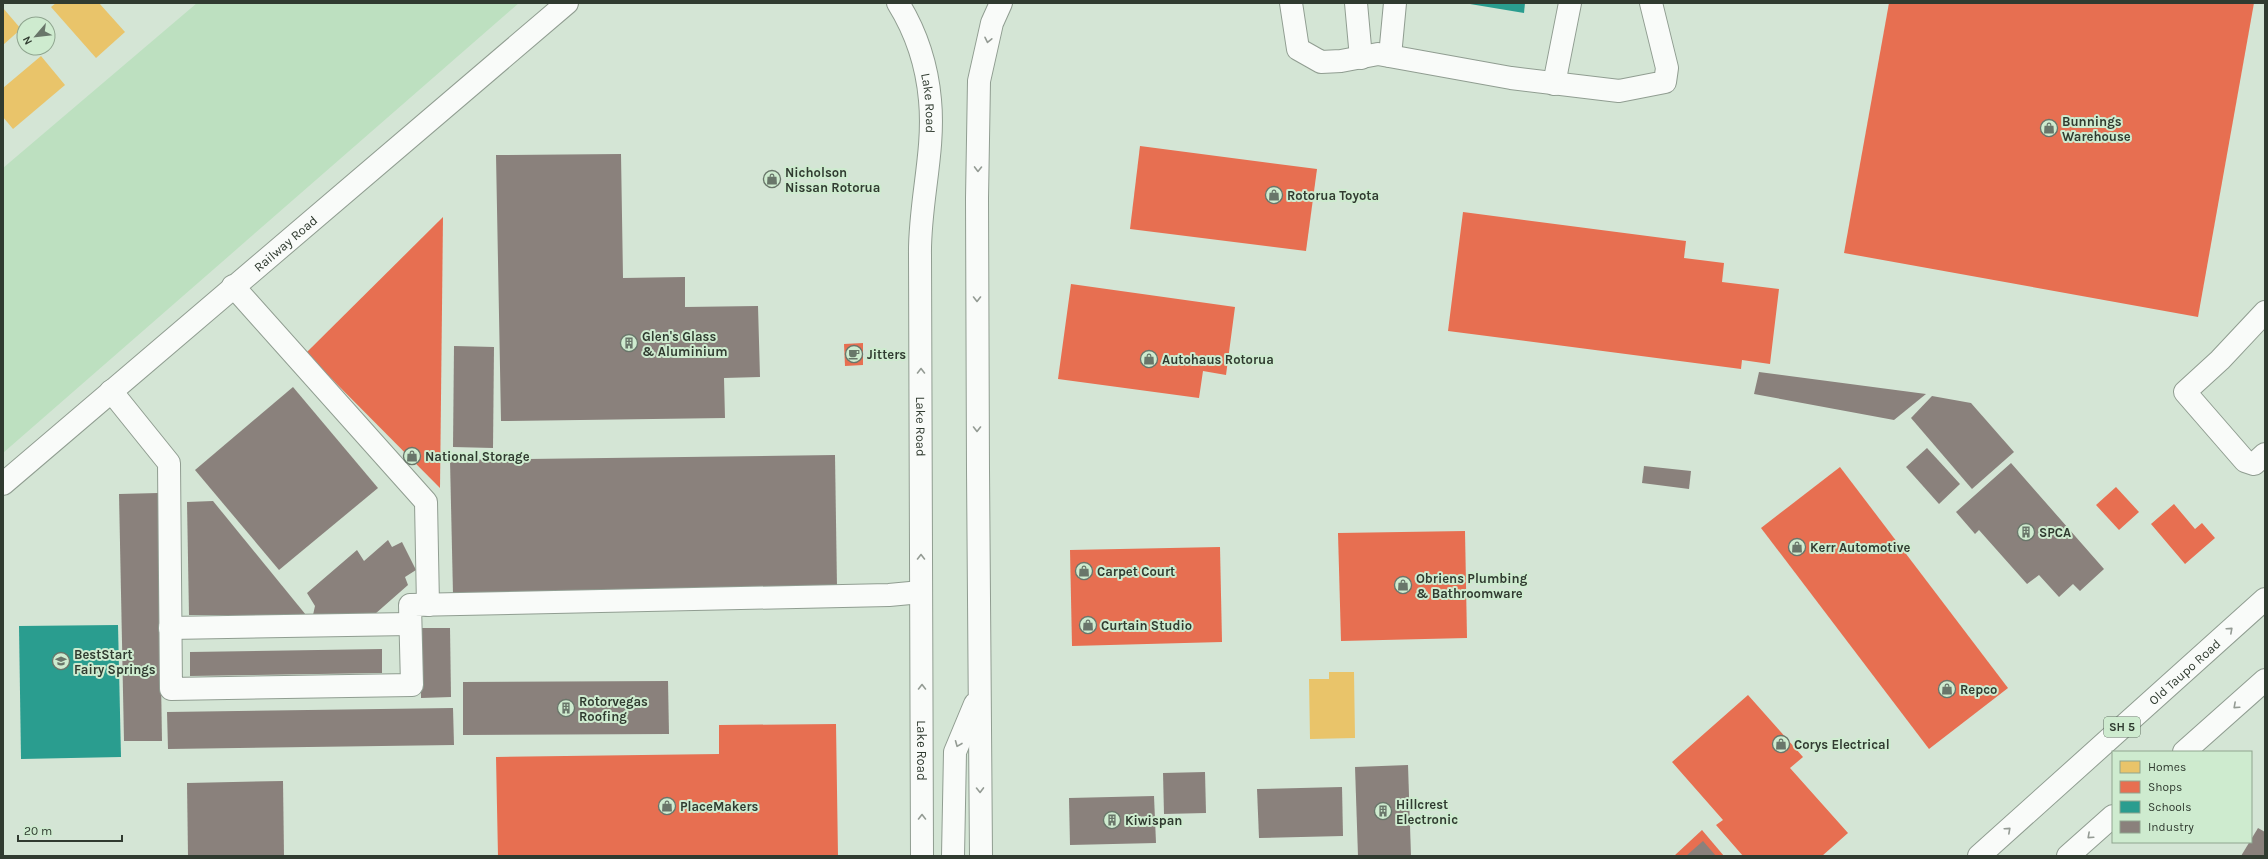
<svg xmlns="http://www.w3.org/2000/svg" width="2268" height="859" font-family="Karla,sans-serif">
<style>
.grass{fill:#bde0c0}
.homes{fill:#e9c46a}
.shops{fill:#e76f51}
.schools{fill:#2a9d8f}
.industry{fill:#8a817c}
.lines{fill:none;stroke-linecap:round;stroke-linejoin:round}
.minor-casing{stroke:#909d91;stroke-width:24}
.major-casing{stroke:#909d91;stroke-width:24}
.highway-casing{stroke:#909d91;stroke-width:24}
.minor{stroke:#f9fbf9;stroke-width:22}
.major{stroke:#f9fbf9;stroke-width:22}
.highway{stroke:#f9fbf9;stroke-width:22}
.oneway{stroke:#949b94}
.labels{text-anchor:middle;stroke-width:4;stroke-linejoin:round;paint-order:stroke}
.shield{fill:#ceebcf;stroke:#5f7060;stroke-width:1}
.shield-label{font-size:12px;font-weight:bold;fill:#303b30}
.street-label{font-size:13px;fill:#303b30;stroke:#ceebcf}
.poi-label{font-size:13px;font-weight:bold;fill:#303b30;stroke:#ceebcf;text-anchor:start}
</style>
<rect width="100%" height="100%" fill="#d4e5d5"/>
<path class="grass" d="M197,3H519L3,453V168Z"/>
<g class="homes">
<path d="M56,3H99L125,32L96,58L51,7Z"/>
<path d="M3,8L21,29L3,45Z"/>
<path d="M41,56L65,85L13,129L3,117V88Z"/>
<path d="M1329,672H1354L1355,738L1310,739L1309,679H1329Z"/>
</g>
<g class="shops">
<path d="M1889,3H2254L2198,317L1844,253Z"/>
<path d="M1140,146L1317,169L1306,251L1130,229Z"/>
<path d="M1463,212L1686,241L1684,258L1724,263L1722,282L1779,289L1770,364L1742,360L1741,369L1448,331Z"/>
<path d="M443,217L440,488L306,353Z"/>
<path d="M1071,284L1235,307L1226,375L1203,371L1199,398L1058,379Z"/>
<path d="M863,343V365L845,366L844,344Z"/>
<path d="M1840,467L2008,688L1929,749L1761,528Z"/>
<path d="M2116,487L2139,512L2119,530L2096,505Z"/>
<path d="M2174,504L2195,529L2202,523L2215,538L2185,564L2151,524Z"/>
<path d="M1465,531L1467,638L1341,641L1338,533Z"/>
<path d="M1220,547L1222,642L1072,646L1070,550Z"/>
<path d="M1748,695L1803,757L1790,768L1848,833L1822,856H1743L1716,825L1723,820L1672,762Z"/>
<path d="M836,724L838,856H498L496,757L719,754V725Z"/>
<path d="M1702,830L1724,856H1674Z"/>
</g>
<g class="schools">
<path d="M1464,3H1525L1524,13Z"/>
<path d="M118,625L121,757L21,759L19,626Z"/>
</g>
<g class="industry">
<path d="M621,154L623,278L685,277V307L758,306L760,377L724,378L725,418L501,421L496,155Z"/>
<path d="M454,346L494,347L493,448L453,447Z"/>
<path d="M1759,372L1926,394L1894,420L1754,394Z"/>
<path d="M293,387L378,488L279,570L195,470Z"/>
<path d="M1932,396L1971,403L2014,452L1972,489L1911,418Z"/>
<path d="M1927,448L1960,484L1939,504L1906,467Z"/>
<path d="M835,455L837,588L453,594L450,460Z"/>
<path d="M2011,463L2104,569L2080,591L2073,584L2059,597L2039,575L2027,584L1979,530L1975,534L1956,512Z"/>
<path d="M1644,466L1691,471L1689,489L1642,483Z"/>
<path d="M158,493L162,741H124L119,494Z"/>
<path d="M213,501L306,615H189L187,502Z"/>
<path d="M388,540L392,547L402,542L416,570L405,577L408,585L375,614L313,615L315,606L307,593L357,550L364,561Z"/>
<path d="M420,628H450L451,697L421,698Z"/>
<path d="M382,649V673L190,676V652Z"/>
<path d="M668,681L669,734L463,735V682Z"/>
<path d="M453,708L454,745L168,749L167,712Z"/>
<path d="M1408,765L1411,856H1358L1355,767Z"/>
<path d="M1205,772L1206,813L1164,814L1163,773Z"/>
<path d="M283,781L284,856H188L187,783Z"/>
<path d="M1342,787L1343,836L1259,838L1257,789Z"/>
<path d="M1154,796L1156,843L1070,845L1069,798Z"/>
<path d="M2258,828L2265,832V856H2241Z"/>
<path d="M1703,841L1716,856H1686Z"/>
</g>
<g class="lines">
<g class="minor-casing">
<g id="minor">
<path d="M1291,3L1298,49L1321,62L1341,61L1378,54L1511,78L1619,91L1665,82L1667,68L1651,3"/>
<path d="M1356,3L1361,58"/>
<path d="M1390,56L1395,3"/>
<path d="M1554,84L1570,3"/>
<path d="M233,286L426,502L428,605"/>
<path d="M2265,312L2220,360L2185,392L2245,461L2254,464L2265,454"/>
<path d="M111,391L169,463L171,689L412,685L410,605L889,595L921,592"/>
<path id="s1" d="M3,484L567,3"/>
<path d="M170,628L410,624"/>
</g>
</g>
<g class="major-casing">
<g id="major">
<path id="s2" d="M898,3C916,32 927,66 930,100C935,152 919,204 920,255C922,456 922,656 922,856"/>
<path d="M953,856L955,752L975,704"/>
<path d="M981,856L978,470L977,198L979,81L992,23L1001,3"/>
</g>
</g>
<g class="highway-casing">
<g id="highway">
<path d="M2184,752L2265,680"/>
<path id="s3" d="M1979,856L2265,599"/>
<path d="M2068,856L2113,816"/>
</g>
</g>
<use href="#minor" class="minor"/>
<use href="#major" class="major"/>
<use href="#highway" class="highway"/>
</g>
<defs><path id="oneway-chevron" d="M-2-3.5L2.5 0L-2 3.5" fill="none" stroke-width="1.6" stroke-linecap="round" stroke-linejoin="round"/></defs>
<g class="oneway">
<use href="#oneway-chevron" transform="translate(988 40) rotate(102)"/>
<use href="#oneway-chevron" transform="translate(978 169) rotate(91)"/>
<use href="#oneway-chevron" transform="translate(977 299) rotate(90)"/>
<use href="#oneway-chevron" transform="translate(921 371) rotate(-90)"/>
<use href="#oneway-chevron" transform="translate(977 429) rotate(90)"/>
<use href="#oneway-chevron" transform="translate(921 557) rotate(-90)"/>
<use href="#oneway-chevron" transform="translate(2230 630) rotate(-42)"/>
<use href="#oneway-chevron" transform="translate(922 687) rotate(-90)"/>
<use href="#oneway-chevron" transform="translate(2236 706) rotate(138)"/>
<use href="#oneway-chevron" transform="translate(958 744) rotate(112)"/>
<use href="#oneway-chevron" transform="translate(980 790) rotate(89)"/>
<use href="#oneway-chevron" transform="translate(922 817) rotate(-90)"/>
<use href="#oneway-chevron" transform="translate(2008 830) rotate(-42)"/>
<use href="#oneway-chevron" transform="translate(2090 836) rotate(138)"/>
</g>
<defs>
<g id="shop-ring" transform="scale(0.9)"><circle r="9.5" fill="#ceebcf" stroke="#69766a" stroke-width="1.5"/><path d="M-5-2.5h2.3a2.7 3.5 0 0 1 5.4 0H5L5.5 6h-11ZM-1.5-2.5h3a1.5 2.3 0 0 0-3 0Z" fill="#69766a"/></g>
<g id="building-ring" transform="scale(0.9)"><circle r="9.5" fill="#ceebcf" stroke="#69766a" stroke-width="1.5"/><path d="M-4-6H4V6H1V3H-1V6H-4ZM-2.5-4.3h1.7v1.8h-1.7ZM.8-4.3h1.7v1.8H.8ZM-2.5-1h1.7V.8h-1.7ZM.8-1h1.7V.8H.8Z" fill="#69766a"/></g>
<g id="cafe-ring" transform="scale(0.9)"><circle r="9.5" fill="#ceebcf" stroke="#69766a" stroke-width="1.5"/><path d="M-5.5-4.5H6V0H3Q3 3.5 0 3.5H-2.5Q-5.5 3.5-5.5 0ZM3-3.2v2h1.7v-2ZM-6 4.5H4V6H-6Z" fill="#69766a"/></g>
<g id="school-ring" transform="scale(0.9)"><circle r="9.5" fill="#ceebcf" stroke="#69766a" stroke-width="1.5"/><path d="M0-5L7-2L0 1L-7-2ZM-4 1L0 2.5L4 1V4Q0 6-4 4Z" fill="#69766a"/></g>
</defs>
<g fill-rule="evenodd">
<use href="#shop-ring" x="2049" y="128"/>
<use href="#shop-ring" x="772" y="179"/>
<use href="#shop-ring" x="1274" y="195"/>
<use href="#building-ring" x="629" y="343"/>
<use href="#cafe-ring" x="854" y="354"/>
<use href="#shop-ring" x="1149" y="359"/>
<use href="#shop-ring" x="412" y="456"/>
<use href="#building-ring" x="2026" y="532"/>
<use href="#shop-ring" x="1797" y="547"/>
<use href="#shop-ring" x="1084" y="571"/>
<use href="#shop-ring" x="1403" y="585"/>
<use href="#shop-ring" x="1088" y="625"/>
<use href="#school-ring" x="61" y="661"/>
<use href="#shop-ring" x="1947" y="689"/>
<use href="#building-ring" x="566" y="708"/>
<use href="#shop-ring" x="1781" y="744"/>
<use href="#shop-ring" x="667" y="806"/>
<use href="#building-ring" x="1383" y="811"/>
<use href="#building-ring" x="1112" y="820"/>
</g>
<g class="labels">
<rect class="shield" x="2104" y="717" width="36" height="20" rx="3"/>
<g class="shield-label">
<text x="2122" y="731">SH 5</text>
</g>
<g class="street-label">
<text dy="5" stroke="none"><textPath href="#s2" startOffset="106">Lake Road</textPath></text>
<text dy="5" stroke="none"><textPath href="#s1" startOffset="371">Railway Road</textPath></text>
<text dy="5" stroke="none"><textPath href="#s2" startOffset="430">Lake Road</textPath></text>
<text dy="5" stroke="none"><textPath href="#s3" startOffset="276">Old Taupo Road</textPath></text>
<text dy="5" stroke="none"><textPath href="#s2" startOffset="754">Lake Road</textPath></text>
</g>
<g class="poi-label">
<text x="2062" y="126">Bunnings<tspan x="2062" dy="15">Warehouse</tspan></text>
<text x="785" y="177">Nicholson<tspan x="785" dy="15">Nissan Rotorua</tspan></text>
<text x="1287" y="200">Rotorua Toyota</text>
<text x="642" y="341">Glen's Glass<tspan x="642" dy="15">&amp; Aluminium</tspan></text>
<text x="867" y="359">Jitters</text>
<text x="1162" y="364">Autohaus Rotorua</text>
<text x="425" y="461">National Storage</text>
<text x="2039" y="537">SPCA</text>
<text x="1810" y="552">Kerr Automotive</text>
<text x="1097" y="576">Carpet Court</text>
<text x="1416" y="583">Obriens Plumbing<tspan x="1416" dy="15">&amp; Bathroomware</tspan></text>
<text x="1101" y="630">Curtain Studio</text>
<text x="74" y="659">BestStart<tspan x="74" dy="15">Fairy Springs</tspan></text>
<text x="1960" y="694">Repco</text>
<text x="579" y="706">Rotorvegas<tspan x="579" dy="15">Roofing</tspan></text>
<text x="1794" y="749">Corys Electrical</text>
<text x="1396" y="809">Hillcrest<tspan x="1396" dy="15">Electronic</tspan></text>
<text x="680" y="811">PlaceMakers</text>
<text x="1125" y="825">Kiwispan</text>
</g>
</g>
<rect width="2268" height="859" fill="none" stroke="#303b30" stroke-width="8"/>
<rect x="2112" y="751" width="140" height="92" fill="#ceebcf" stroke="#8fa58f"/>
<rect x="2120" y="761" width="20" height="12" fill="#e9c46a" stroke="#8fa58f"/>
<text x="2148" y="771" font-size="12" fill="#303b30">Homes</text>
<rect x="2120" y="781" width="20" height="12" fill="#e76f51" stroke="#8fa58f"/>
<text x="2148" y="791" font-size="12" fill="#303b30">Shops</text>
<rect x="2120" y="801" width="20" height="12" fill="#2a9d8f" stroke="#8fa58f"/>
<text x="2148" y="811" font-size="12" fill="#303b30">Schools</text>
<rect x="2120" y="821" width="20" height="12" fill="#8a817c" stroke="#8fa58f"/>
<text x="2148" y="831" font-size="12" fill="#303b30">Industry</text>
<g transform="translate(36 36) rotate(242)"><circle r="19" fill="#ceebcf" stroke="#8fa58f"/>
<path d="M0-3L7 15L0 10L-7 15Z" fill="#69766a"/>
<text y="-6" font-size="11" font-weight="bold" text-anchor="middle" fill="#303b30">N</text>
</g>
<path d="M18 835v6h104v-6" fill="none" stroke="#303b30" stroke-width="2"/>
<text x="24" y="835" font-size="12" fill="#303b30" stroke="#ceebcf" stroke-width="3" paint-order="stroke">20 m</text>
</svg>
